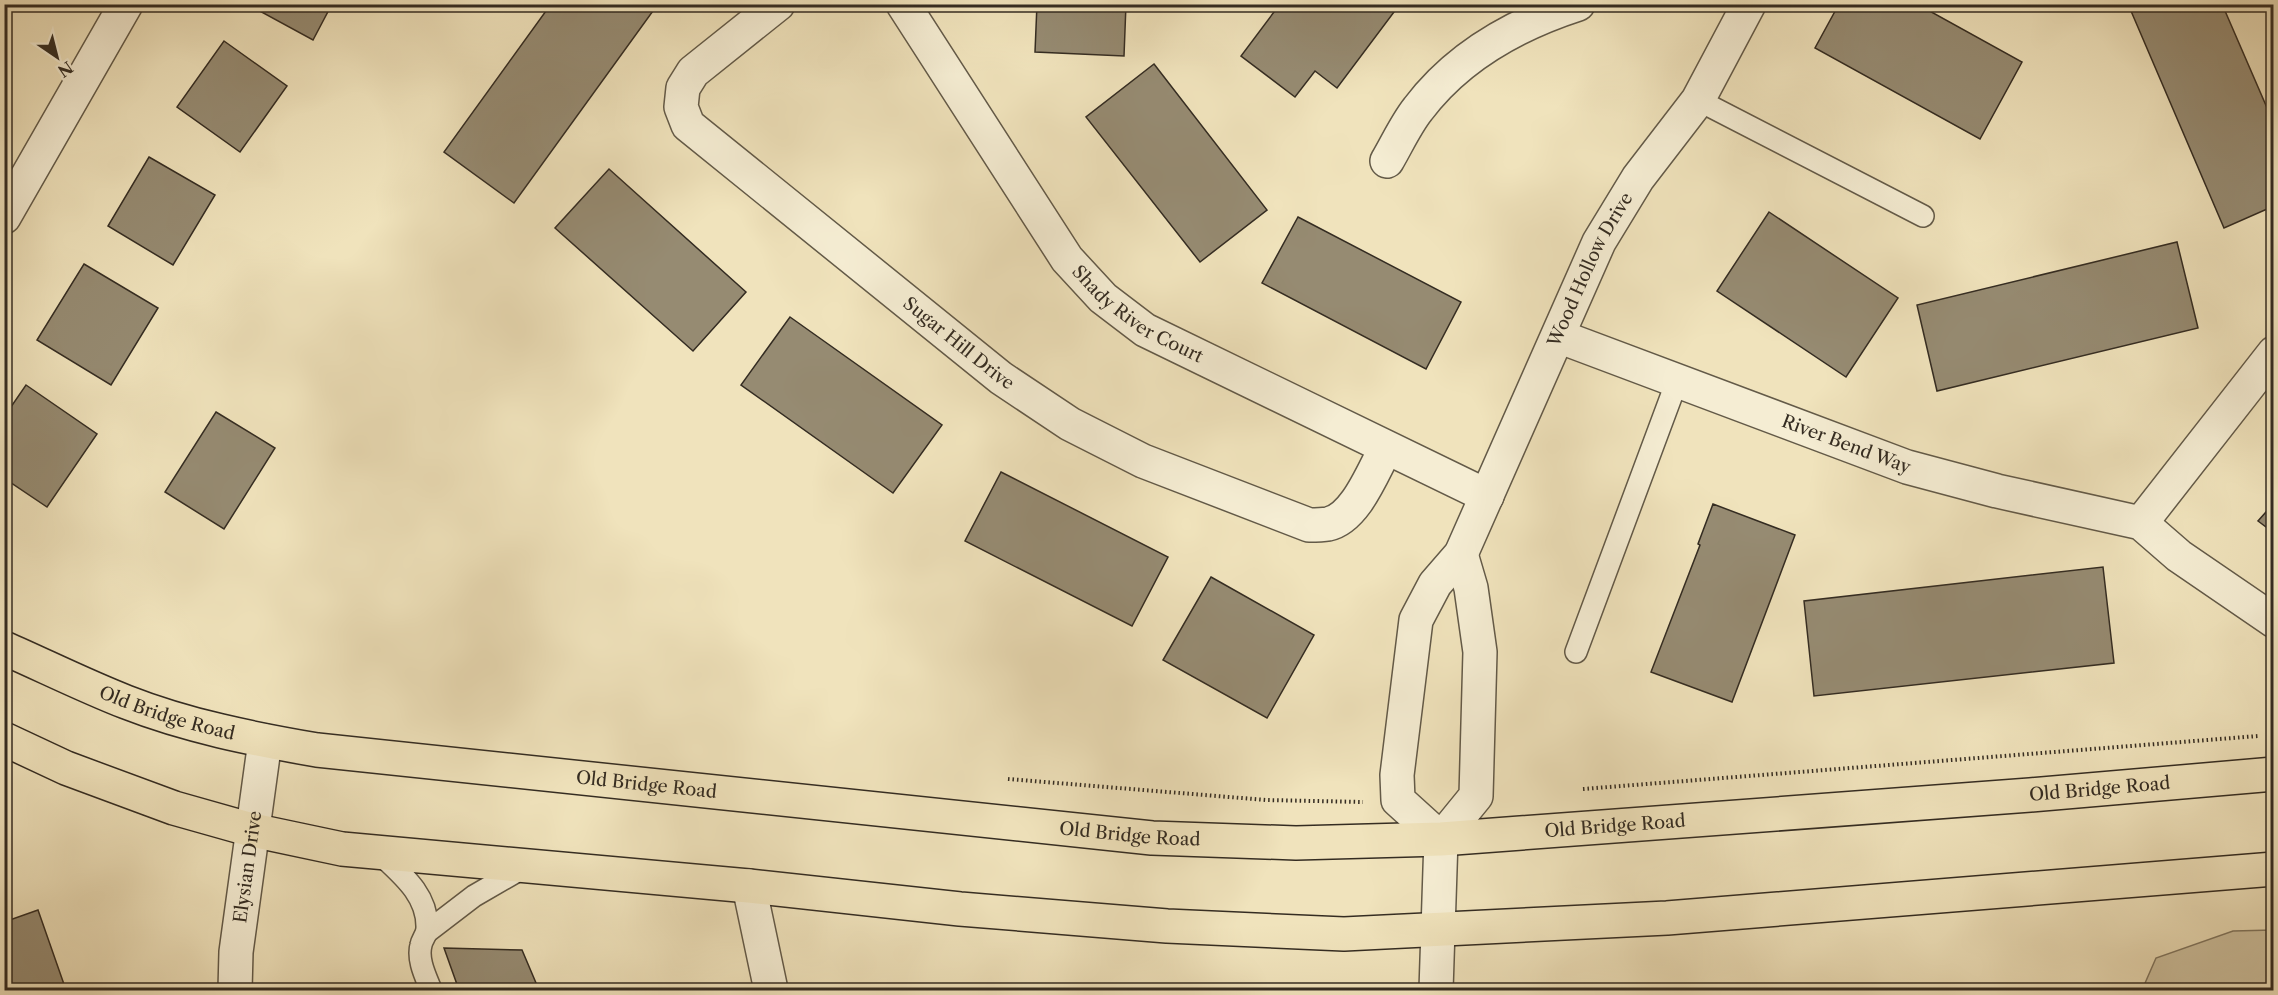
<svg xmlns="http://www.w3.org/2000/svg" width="2278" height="995" font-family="'Libre Caslon Text',serif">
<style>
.green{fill:#d0c4a2;stroke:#827862;stroke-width:1.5}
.building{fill:#968b72;stroke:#342c22;stroke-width:1.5}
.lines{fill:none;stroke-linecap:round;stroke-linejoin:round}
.service-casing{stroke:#635a48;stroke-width:24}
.minor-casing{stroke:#635a48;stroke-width:36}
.primary-casing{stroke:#342c22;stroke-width:36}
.path{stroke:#342c22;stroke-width:4;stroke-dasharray:1.5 3;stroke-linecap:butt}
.service{stroke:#f5edd3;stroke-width:21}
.minor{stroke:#f5edd3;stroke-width:33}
.primary{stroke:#f0e3bc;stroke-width:33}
.labels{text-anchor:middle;stroke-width:4.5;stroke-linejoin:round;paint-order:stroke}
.street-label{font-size:18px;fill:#342c22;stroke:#f5edd3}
</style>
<rect width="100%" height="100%" fill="#f0e3bc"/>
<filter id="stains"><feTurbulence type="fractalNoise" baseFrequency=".00333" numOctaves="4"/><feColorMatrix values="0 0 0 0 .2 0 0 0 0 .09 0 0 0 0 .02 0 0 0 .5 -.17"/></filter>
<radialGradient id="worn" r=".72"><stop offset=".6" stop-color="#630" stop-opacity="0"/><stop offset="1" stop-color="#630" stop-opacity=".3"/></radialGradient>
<path class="green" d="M2273,930V990H2142L2156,958L2233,931Z"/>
<g class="building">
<path d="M247,4H332L313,40Z"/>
<path d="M551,4H658L514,203L444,152Z"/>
<path d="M1037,4H1126L1124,56L1035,52Z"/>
<path d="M1280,4H1400L1337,88L1315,71L1295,97L1241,56Z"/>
<path d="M1839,4H1917L2022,62L1980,139L1815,48Z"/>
<path d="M2128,4H2222L2274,124V206L2224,228Z"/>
<path d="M224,41L287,86L240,152L177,107Z"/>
<path d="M1154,64L1267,210L1200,262L1086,117Z"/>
<path d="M149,157L215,195L173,265L108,226Z"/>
<path d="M609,169L746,292L693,351L555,228Z"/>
<path d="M1769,212L1898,298L1846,377L1717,291Z"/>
<path d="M1298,217L1461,302L1426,369L1262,283Z"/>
<path d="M2177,242L2198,328L1937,391L1917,305Z"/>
<path d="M84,264L158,308L111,385L37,340Z"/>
<path d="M790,317L942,425L893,493L741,385Z"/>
<path d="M26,385L97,434L47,507L4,478V417Z"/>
<path d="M216,412L275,448L224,529L165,492Z"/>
<path d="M1001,472L1168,557L1132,626L965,541Z"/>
<path d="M2274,503V533L2258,521Z"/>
<path d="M1713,504L1795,535L1732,702L1651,672L1700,545L1698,544Z"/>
<path d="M2103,567L2114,663L1814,696L1804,601Z"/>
<path d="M1211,577L1314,635L1267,718L1163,660Z"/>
<path d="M38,910L66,990H4V922Z"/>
<path d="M444,948L522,950L539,990H459Z"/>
</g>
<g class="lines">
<g class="service-casing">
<g id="service">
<path d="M1698,100L1923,216"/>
<path d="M1576,652L1677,381"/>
<path d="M378,852C400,873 428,894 427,928C427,935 422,939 421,945C417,960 426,977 431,990"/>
<path d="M427,932L474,896L526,866"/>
</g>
</g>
<g class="minor-casing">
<g id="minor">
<path id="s1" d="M778,4L693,72L683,88L681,107L688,125L1001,378L1070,424L1143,461L1309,525C1315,525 1322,525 1328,524C1356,518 1373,471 1386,448"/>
<path id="s2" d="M903,4L1067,259L1103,298L1145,330L1487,496"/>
<path d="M1387,161C1397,144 1406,124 1418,109C1458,56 1516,24 1578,4"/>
<path d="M4,217L126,4"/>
<path id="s3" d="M1558,336L1907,467L1997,491L2141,523L2179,556L2274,621"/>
<path d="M2141,523L2274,353"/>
<path id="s4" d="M1441,839L1398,800L1397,775L1416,620L1435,584L1461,554L1599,242L1638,178L1698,100L1749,4"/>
<path d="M749,886L771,990"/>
<path id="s5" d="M235,990L236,952L265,741"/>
<path d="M1436,990L1441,839L1476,796L1480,652L1471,588L1461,554"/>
</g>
</g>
<g class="primary-casing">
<g id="primary">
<path id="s6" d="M4,648C45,666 85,686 126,702C187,726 253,739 317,750L1152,838L1296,843L1441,839L2030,795L2274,774"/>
<path d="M4,739L66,768L174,808L252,830L342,849L749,886L960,909L1167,926L1344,934L1667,918L2274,869"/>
</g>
</g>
<g class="path">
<path d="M1008,779L1266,800L1363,802"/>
<path d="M1583,789L2258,736"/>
</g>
<use href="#service" class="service"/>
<use href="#minor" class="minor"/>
<use href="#primary" class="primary"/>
</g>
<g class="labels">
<g class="street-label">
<text dy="6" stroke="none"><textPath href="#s4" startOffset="632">Wood Hollow Drive</textPath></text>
<text dy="6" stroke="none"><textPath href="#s2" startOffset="394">Shady River Court</textPath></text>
<text dy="6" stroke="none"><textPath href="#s1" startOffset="514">Sugar Hill Drive</textPath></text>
<text dy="6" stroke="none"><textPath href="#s3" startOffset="308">River Bend Way</textPath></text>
<text dy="6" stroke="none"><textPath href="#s6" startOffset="176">Old Bridge Road</textPath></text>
<text dy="6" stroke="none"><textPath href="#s6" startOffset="662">Old Bridge Road</textPath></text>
<text dy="6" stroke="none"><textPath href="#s6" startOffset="2120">Old Bridge Road</textPath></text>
<text dy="6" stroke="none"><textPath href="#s6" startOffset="1634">Old Bridge Road</textPath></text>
<text dy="6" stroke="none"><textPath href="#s6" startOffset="1148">Old Bridge Road</textPath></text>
<text dy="6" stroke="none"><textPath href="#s5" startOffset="124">Elysian Drive</textPath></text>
</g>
</g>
<rect width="2278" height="995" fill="none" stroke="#f0e3bc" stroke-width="24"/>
<rect x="6" y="6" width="2266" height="983" fill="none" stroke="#342c22" stroke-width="3"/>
<rect x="12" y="12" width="2254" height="971" fill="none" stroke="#342c22" stroke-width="1.5"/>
<g transform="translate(57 57) rotate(145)" stroke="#f5edd3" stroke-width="4.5" paint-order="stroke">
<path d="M0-4.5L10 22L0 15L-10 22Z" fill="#342c22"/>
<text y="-9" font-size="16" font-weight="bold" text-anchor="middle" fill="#342c22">N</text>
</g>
<rect width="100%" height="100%" filter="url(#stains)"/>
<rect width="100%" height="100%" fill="url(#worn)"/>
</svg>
